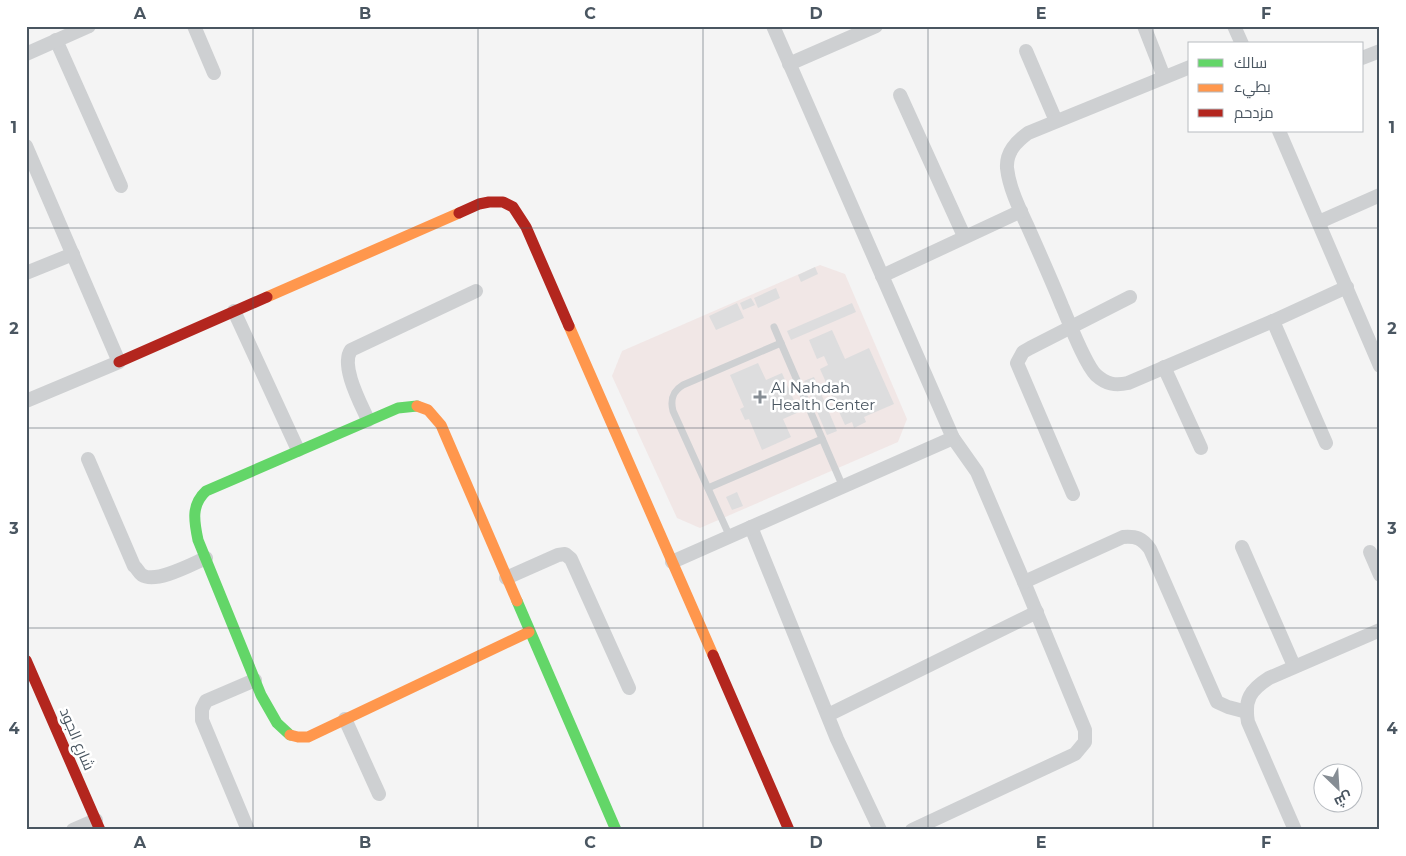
<svg xmlns="http://www.w3.org/2000/svg" width="1406" height="856" font-family="Montserrat,Cairo,sans-serif">
<style>
.medical{fill:#f1e7e6}
.building{fill:#ddddde}
.lines{fill:none;stroke-linecap:round;stroke-linejoin:round}
.lane{stroke:#ced0d2;stroke-width:7}
.street{stroke:#ced0d2;stroke-width:14}
.fast{stroke:#63d668;stroke-width:11}
.slow{stroke:#ff974d;stroke-width:11}
.jam{stroke:#b3261e;stroke-width:11}
.grid{fill:none;stroke:#4a5661;stroke-width:1;stroke-opacity:0.55}
.poi-dot{fill:#868d94;stroke:#fff;stroke-width:2}
.labels{text-anchor:middle;stroke-width:5;stroke-linejoin:round;paint-order:stroke}
.poi-label{font-size:15px;fill:#4a5661;stroke:#fff;text-anchor:start}
.street-label{font-size:15px;fill:#4a5661;stroke:#fff}
.neatline{fill:none;stroke:#4a5661;stroke-width:2}
.grid-label{font-size:16px;text-anchor:middle;font-weight:bold;fill:#4a5661}
</style>
<rect width="100%" height="100%" fill="#f4f4f4"/>
<path class="medical" d="M820,265L845,274L907,419L898,442L700,528L677,518L612,376L622,351Z"/>
<g class="building">
<path d="M815,267L818,274L801,282L798,275Z"/>
<path d="M776,288L780,298L758,308L754,298Z"/>
<path d="M751,298L755,305L743,310L740,303Z"/>
<path d="M737,303L744,318L716,330L709,316Z"/>
<path d="M852,303L856,312L791,340L787,331Z"/>
<path d="M832,330L845,359L869,348L894,404L864,417L866,422L854,428L852,422L845,425L820,369L828,365L824,356L817,359L809,340Z"/>
<path d="M758,363L766,380L782,373L799,412L783,419L791,437L762,450L749,419L745,420L740,409L744,407L730,375Z"/>
<path d="M814,377L837,431L827,435L804,381Z"/>
<path d="M737,492L743,506L732,510L726,497Z"/>
</g>
<g class="lines">
<g class="lane">
<path d="M774,327L843,487"/>
<path d="M708,488L822,439"/>
<path d="M730,537L673,411C670,399 673,391 683,385L781,343"/>
</g>
<g class="street">
<path d="M194,26L214,73"/>
<path d="M773,26L953,438L977,472L1024,582L1085,730V742L1075,754L912,830"/>
<path d="M1144,26L1164,77"/>
<path d="M1234,26L1242,44"/>
<path d="M56,40L121,186"/>
<path d="M1026,51L1056,121"/>
<path d="M26,54L89,26"/>
<path d="M1362,58L1380,51"/>
<path d="M789,64L876,26"/>
<path d="M1190,67L1028,133C1016,142 1006,152 1007,168C1009,187 1019,208 1027,225C1039,252 1051,279 1062,306C1069,322 1085,364 1096,375C1106,384 1115,386 1128,383L1273,321L1347,287"/>
<path d="M900,95L964,236"/>
<path d="M1279,131L1380,366"/>
<path d="M26,146L119,362L26,401"/>
<path d="M1319,222L1380,195"/>
<path d="M26,273L73,254"/>
<path d="M882,276L1021,211"/>
<path d="M234,311L298,450"/>
<path d="M1273,321L1326,443"/>
<path d="M1164,367L1201,448"/>
<path d="M368,420C361,404 340,366 351,350L476,291"/>
<path d="M88,459L134,566C137,568 139,573 142,575C156,584 192,564 206,558"/>
<path d="M1073,494L1017,363L1023,352L1030,348L1130,297"/>
<path d="M751,527L837,739L880,830"/>
<path d="M1242,547L1294,666"/>
<path d="M1370,552L1380,575"/>
<path d="M672,562L953,438"/>
<path d="M506,578L558,555L565,554L571,559L629,688"/>
<path d="M1024,582L1123,537C1136,536 1142,538 1150,549L1217,702L1228,707L1247,712"/>
<path d="M828,715L1037,612"/>
<path d="M345,719L379,794"/>
<path d="M73,830L96,820"/>
<path d="M248,830L202,720V709L206,701L255,680"/>
<path d="M1295,830L1248,722C1244,700 1250,690 1269,678L1380,630"/>
</g>
<g class="fast">
<path d="M517,601L616,830"/>
<path d="M290,735L277,723L261,695L198,540C194,521 191,505 206,491L398,408L417,406"/>
</g>
<g class="slow">
<path d="M267,297L459,213"/>
<path d="M569,326L713,655"/>
<path d="M417,406L428,410L441,425L517,601"/>
<path d="M290,735L298,737H308L529,632"/>
</g>
<g class="jam">
<path d="M459,213L479,204L489,202H503L513,207L526,227L569,326"/>
<path d="M119,362L267,297"/>
<path d="M713,655L789,830"/>
<path d="M26,660L100,830"/>
</g>
</g>
<path class="grid" d="M253,26V830M478,26V830M703,26V830M928,26V830M1153,26V830M26,228H1380M26,428H1380M26,628H1380"/>
<path class="poi-dot" d="M757.5 389.5h5v5h5v5h-5v5h-5v-5h-5v-5h5z"/>
<g class="labels">
<g class="poi-label">
<text x="771" y="393">Al Nahdah<tspan x="771" dy="17">Health Center</tspan></text>
</g>
<g class="street-label">
<text transform="translate(77 739) rotate(67)" y="5">شارع الجود</text>
</g>
</g>
<rect width="1406" height="856" fill="none" stroke="#ffffff" stroke-width="55"/>
<rect x="1188" y="42" width="175" height="90" fill="#ffffff" stroke="#b7bbc0"/>
<rect x="1198" y="59" width="25" height="8" fill="#63d668" stroke="#b7bbc0"/>
<text x="1234" y="68" font-size="15" fill="#4a5661">سالك</text>
<rect x="1198" y="84" width="25" height="8" fill="#ff974d" stroke="#b7bbc0"/>
<text x="1234" y="92" font-size="15" fill="#4a5661">بطيء</text>
<rect x="1198" y="109" width="25" height="8" fill="#b3261e" stroke="#b7bbc0"/>
<text x="1234" y="118" font-size="15" fill="#4a5661">مزدحم</text>
<g transform="translate(1338 788) rotate(155)"><circle r="24" fill="#ffffff" stroke="#b7bbc0"/>
<path d="M0-4L9 19L0 12L-9 19Z" fill="#868d94"/>
<text y="-8" font-size="14" font-weight="bold" text-anchor="middle" fill="#4a5661">ش</text>
</g>
<rect x="28" y="28" width="1350" height="800" class="neatline"/>
<g class="grid-label">
<text x="140" y="19">A</text>
<text x="365" y="19">B</text>
<text x="590" y="19">C</text>
<text x="816" y="19">D</text>
<text x="1041" y="19">E</text>
<text x="1266" y="19">F</text>
<text x="14" y="133">1</text>
<text x="1392" y="133">1</text>
<text x="14" y="334">2</text>
<text x="1392" y="334">2</text>
<text x="14" y="534">3</text>
<text x="1392" y="534">3</text>
<text x="14" y="734">4</text>
<text x="1392" y="734">4</text>
<text x="140" y="848">A</text>
<text x="365" y="848">B</text>
<text x="590" y="848">C</text>
<text x="816" y="848">D</text>
<text x="1041" y="848">E</text>
<text x="1266" y="848">F</text>
</g>
</svg>
